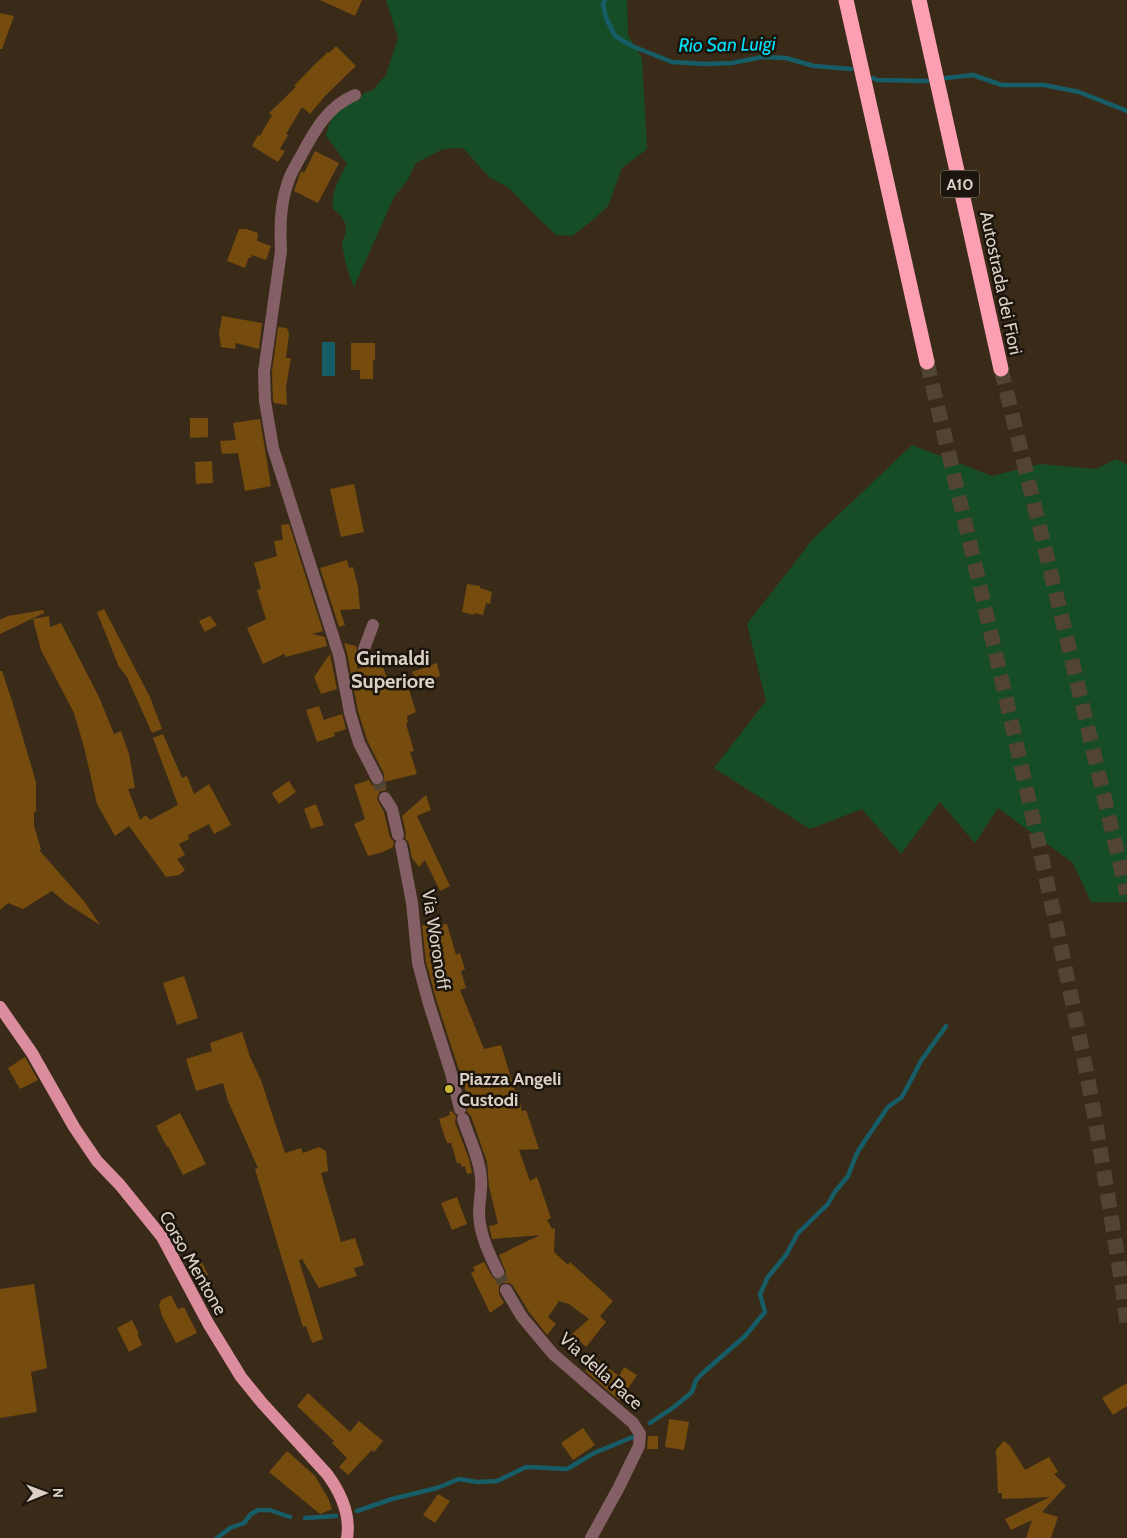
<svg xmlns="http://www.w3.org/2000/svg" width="1127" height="1538" font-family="Cabin,sans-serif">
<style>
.green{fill:#164d26}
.water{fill:#165d67}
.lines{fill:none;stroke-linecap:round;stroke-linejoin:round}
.stream{stroke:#165d67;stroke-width:4.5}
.building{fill:#754b0e}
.minor-tunnel{stroke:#524433;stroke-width:12;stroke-dasharray:12 6;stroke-linecap:butt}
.highway-tunnel{stroke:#524433;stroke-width:15;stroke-dasharray:15 8;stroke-linecap:butt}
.minor{stroke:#855f66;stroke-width:12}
.major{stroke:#db8d9d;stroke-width:12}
.highway{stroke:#fd9fb3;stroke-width:15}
.poi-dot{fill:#cdb938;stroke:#1c150d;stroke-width:2}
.labels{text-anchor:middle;stroke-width:5;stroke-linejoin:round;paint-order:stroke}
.shield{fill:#1c150d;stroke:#a2988e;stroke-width:1}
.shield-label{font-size:16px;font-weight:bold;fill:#dbd0c5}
.street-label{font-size:18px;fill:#dbd0c5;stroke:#1c150d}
.poi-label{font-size:18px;font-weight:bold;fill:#dbd0c5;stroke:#1c150d;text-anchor:start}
.water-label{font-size:19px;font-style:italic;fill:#01e1fb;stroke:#1c150d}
.quarter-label{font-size:20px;font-weight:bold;fill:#dbd0c5;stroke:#1c150d}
</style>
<rect width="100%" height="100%" fill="#3a2b19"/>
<g class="green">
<path d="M386,0H627L628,35L642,58L647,149L622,168L608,206L593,220L572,236L556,235L536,216L509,188L489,177L463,148L443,149L416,163L407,181L394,197L354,287C347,272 344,258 342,241C351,229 344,216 333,209C331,192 339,178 347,164L326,136C329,118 340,103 359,100L364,93L372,91L386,75L398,38Z"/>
<path d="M912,445L992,476L1040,464L1096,469L1116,459L1127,464V902H1091L1073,863L998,808L975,843L940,802L901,854L862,809L810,829L714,768L766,701L747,624L813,539Z"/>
</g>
<rect class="water" x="322" y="342" width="13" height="34"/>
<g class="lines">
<g class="stream">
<path d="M605,0L603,4L606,18L615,36L632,46L672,62L705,64L732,63L762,57L786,58L814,66L851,69"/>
<path d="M873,78L877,80L927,81"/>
<path d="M946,78L973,75L1002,85H1044L1079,92L1127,111"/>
<path d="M650,1423L674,1407L692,1392L696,1380L704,1372L745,1336L765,1312L760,1294L768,1277L786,1255L798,1233L828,1204L834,1193L848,1176L857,1153L866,1139L888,1107L902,1097L921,1061L946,1026"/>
<path d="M357,1511L392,1499L437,1488L459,1479L477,1482L497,1481L526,1467L567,1469L594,1453L633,1437"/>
<path d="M305,1518L336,1516"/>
<path d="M217,1538L230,1528L244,1523L251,1514L258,1510H270L290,1517"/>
</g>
</g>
<g class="building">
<path d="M320,0H362L355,16Z"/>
<path d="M0,13L14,16L2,49H0Z"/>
<path d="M336,46L356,66L325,96L310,114L302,107L286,134L288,135L280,149L285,151L278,162L252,146L258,135L260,136L272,115L269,113L296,87L294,86L314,65L328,52L329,53Z"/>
<path d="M315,151L339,163L318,203L294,191L301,171L304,173Z"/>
<path d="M239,229H246L258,233L257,241L271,246L266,260L252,255L251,258L249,257L245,268L227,261Z"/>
<path d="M222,316L262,323L259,349L236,343L235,349L221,347L219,333Z"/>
<path d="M278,327L287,328L289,334L286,358H291L286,387L287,405L274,403L273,400L272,372Z"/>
<path d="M351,343H375V360H373V379H360V370H351Z"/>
<path d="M190,418H208V437L190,438Z"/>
<path d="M260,419L271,486L245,491L238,453L222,454L220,441L236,440L233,423Z"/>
<path d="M212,461L213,483L196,484L195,462Z"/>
<path d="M354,484L364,532L341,537L330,489Z"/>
<path d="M289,524L323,631L312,634L325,637L327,646L286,657L284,654L263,664L247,628L266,619L257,590L261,589L254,563L277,556L274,541L283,540L281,525Z"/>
<path d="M347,560L349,568L353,567L358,587L360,609L340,610L345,625L339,627L320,568Z"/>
<path d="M467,584L480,586V588L492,592L490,604L486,603L483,615L474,613V615L462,612Z"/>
<path d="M104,609L150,697L162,729L152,733L127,677L119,667L97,612Z"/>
<path d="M43,610L44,613L0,634V620L8,616Z"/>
<path d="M49,616L50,627L61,623L99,697L114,734L121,731L129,754L135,788L128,789L140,820L146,815L150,820L178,805L153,738L163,734L182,778L187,776L194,794L209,784L231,825L214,834L209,824L188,835L189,839L179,844L185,855L177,859L185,870L179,875L166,877L129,826L115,836L97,804L84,747L74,713L41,650L33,619Z"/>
<path d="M210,616L217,625L205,632L199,621Z"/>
<path d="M344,643L356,646L358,654L357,669L381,662L388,681L405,677L416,712L407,716L408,722L406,724L414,751L410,752L417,774L384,782V774L367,740L358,711L347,653Z"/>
<path d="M330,654L337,689L321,694L314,677Z"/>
<path d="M437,663L440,676L416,684L412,672Z"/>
<path d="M0,671H2L12,701L36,782V812H34V826L41,849L39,850L84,901L100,925L66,903L52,891L23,909L8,903L0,910Z"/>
<path d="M319,706L324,720L342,714L346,729L334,733L335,736L317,742L306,710Z"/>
<path d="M369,780L372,785L376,786L380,785L384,782L386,790L380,791L378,795L377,799L384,812L390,837L394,842L393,847L383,852L368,856L354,824L365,819L354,785Z"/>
<path d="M289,781L296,792L279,804L272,794L273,792Z"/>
<path d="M426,795L431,810L417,816L450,886L440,891L425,860L419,867L412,858L409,843L405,838L406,833L402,816Z"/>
<path d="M316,804L324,825L311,829L304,809Z"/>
<path d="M447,924L456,955L460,953L465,969L461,971L466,988L460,990L484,1049L501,1045L515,1091L517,1090L522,1111L526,1110L539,1149L519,1150L530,1181L537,1177L551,1218L547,1220L552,1229L555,1228L554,1252L568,1265L570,1262L613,1301L600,1316L606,1322L586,1347L572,1334L589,1319L569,1304L559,1301L548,1317L556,1324L547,1335L529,1312L513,1286L510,1283H502L499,1286V1294L504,1303L490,1313L471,1273L475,1271L473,1267L484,1262L493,1278L498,1280L502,1279L505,1276L506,1272L499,1255L540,1235L492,1239L491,1235L489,1226L498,1224L489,1186L487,1162L471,1116L467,1112V1102L469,1101L437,1002L426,962L422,925Z"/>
<path d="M184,976L198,1018L177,1025L163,983Z"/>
<path d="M242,1032L250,1057L261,1080L285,1153L301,1148L303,1153L319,1147L326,1151L328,1171L321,1173L341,1242L355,1238L364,1265L354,1268L357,1276L319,1288L302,1259L299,1260L323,1339L312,1343L306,1326L303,1327L279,1249L255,1169L258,1168L228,1101L223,1083L196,1091L186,1059L212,1051L210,1043Z"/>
<path d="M25,1057L38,1080L20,1089L8,1068Z"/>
<path d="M452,1111L456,1116L455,1122L469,1159L472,1173L467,1174L465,1166L462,1167L460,1163H457L451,1143H447L442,1129L439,1119L450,1115L449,1112Z"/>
<path d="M180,1113L206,1164L183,1175L168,1146L167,1147L156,1126Z"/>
<path d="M457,1197L467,1224L452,1230L441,1203Z"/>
<path d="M201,1260L208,1275L195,1281L188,1267Z"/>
<path d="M34,1284L47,1368L31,1372L37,1412L0,1418V1289Z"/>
<path d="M171,1295L178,1309L184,1307L197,1333L176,1343L162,1316L159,1305L161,1300Z"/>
<path d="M132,1320L139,1334H137L142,1345L129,1352L117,1328Z"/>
<path d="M595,1358L619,1376L624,1367L637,1375L620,1401L585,1371Z"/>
<path d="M1127,1383V1406L1113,1415L1102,1398Z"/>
<path d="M308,1393L350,1432L359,1421L383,1441L374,1452L372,1450L348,1475L339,1467L347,1458L332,1443L334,1441L297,1406Z"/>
<path d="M669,1419L689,1422L684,1450L665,1447Z"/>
<path d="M583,1428L595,1445L573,1460L561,1443Z"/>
<path d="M648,1436H658V1449H647Z"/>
<path d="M1004,1441L1010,1446L1025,1470L1049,1457L1058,1472L1054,1474L1066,1486L1042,1512L1058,1517L1051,1538H1026L1032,1520L1011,1530L1005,1519L1050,1497L1002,1499V1493H998L996,1450Z"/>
<path d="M287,1451L315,1476L328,1498L332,1509L320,1514L269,1472Z"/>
<path d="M438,1494L450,1501L435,1523L423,1515Z"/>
</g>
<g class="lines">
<g class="minor-tunnel">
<path d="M377,778L385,798"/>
<path d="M498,1272L506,1290"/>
</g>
<g class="highway-tunnel">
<path d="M927,362C983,598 1039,833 1086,1070C1100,1143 1111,1217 1123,1291L1127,1324"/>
<path d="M1001,369L1065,631L1127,894"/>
</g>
<g class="minor">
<path d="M355,95C328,106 315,130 302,154C297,163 291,172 288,182C280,204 280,228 281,251L264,372L265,401L273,448L339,655L350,713L359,743L377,778"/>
<path d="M364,649L373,625"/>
<path d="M385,798L392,809L398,835"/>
<path d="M401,845L412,903L418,963L429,1004L451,1073L460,1109"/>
<path d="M463,1119C469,1138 480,1159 481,1179C482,1190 479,1202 479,1214C480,1235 489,1254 498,1272"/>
<path d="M506,1290L522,1317L553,1354L633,1423L640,1434L639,1446L618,1489L591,1538"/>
</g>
<path class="major" d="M0,1007L32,1053L74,1127L97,1161L120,1185L162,1237L208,1323L241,1377L263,1404L327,1474C341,1493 351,1514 347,1538"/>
<g class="highway">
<path d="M846,0L927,362"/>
<path d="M919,0L1001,369"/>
</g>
</g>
<circle class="poi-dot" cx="449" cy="1089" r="5"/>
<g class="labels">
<rect class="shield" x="941" y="170.5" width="38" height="27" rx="4"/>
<g class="shield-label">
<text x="960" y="190">A10</text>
</g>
<g class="street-label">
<text transform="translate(1001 283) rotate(78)" y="6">Autostrada dei Fiori</text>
<text transform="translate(436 940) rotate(81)" y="6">Via Woronoff</text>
<text transform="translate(193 1263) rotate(60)" y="6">Corso Mentone</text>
<text transform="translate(601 1371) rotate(42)" y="6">Via della Pace</text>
</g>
<g class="poi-label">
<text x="459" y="1085">Piazza Angeli<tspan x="459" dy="21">Custodi</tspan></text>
</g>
<g class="water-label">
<text transform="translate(727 44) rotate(-1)" y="7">Rio San Luigi</text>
</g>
<g class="quarter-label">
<text x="393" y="665">Grimaldi<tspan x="393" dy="23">Superiore</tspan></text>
</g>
</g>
<g transform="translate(45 1493) rotate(89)" stroke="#1c150d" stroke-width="4" paint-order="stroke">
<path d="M0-4L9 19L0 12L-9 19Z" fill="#dbd0c5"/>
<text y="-8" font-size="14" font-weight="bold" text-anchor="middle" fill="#dbd0c5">N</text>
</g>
</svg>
